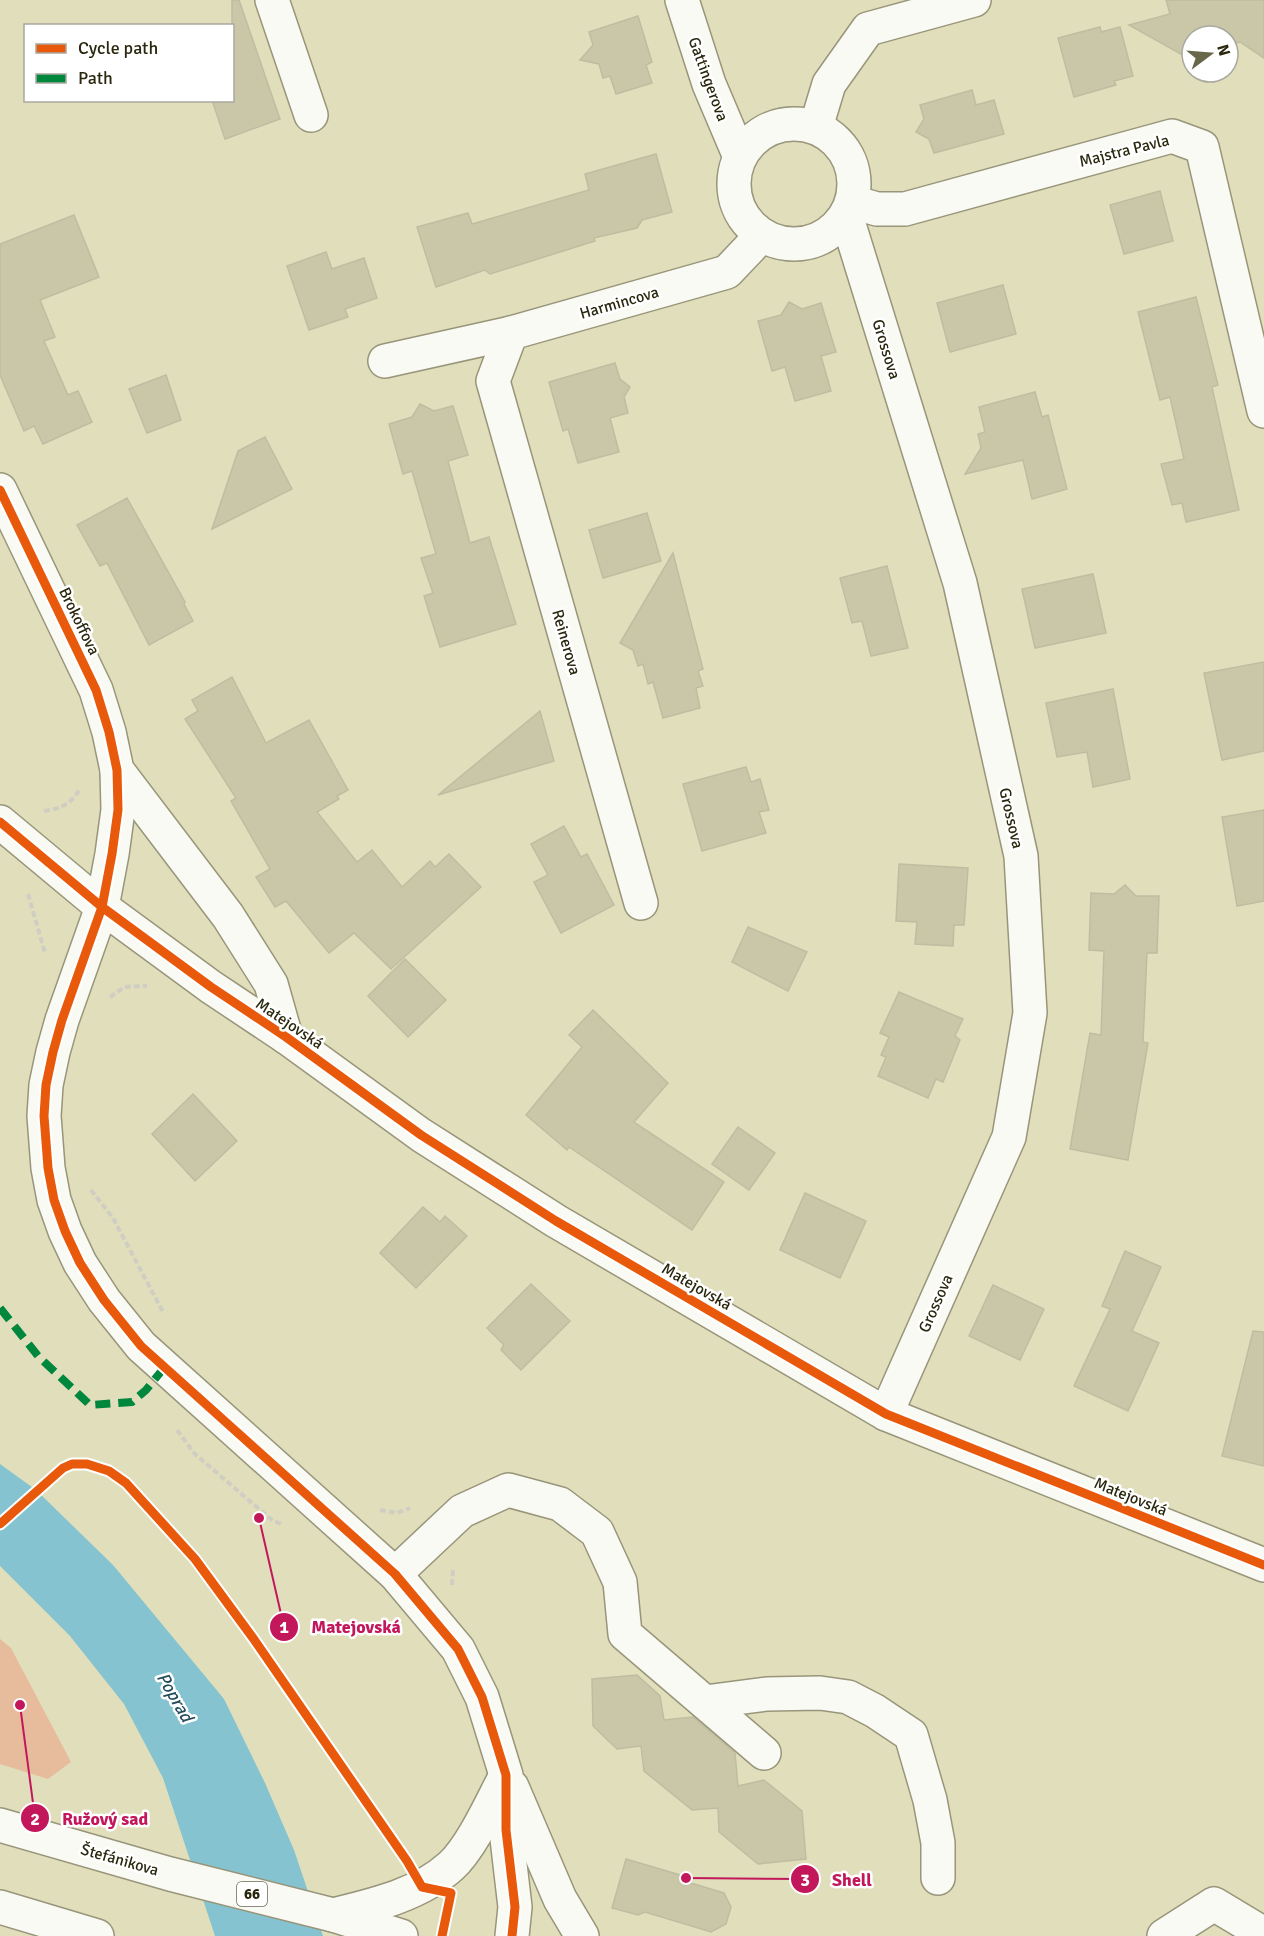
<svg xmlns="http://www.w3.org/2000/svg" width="1264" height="1936" font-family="Signika,sans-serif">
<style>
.green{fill:#e6bc9c}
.water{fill:#84c3cf}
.building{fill:#cac7a9;stroke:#bfbda1;stroke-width:1.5}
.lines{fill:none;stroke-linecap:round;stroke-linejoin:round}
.minor-casing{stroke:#98957a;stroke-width:36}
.major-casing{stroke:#98957a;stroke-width:36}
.path{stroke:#cfcec3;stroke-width:4;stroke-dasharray:6 3;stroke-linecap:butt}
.minor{stroke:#fafaf5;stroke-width:33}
.major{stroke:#fafaf5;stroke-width:33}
.quiet{stroke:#00873e;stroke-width:8;stroke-dasharray:15 8;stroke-linecap:butt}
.cycleway-casing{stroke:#fff;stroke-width:13}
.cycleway{stroke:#e8590c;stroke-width:9}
.labels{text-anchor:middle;stroke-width:5;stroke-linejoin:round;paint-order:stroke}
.shield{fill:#fff;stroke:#696856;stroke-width:1.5}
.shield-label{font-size:15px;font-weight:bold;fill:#29270d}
.street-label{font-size:16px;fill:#29270d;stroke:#fff}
.water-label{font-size:18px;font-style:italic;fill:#254e5c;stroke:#fff}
.leader{fill:none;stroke:#c2185b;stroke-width:2}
.callout-dot{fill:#c2185b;stroke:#fff;stroke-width:2}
.mark-label{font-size:18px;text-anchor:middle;font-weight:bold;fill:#fff}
.callout-label{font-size:18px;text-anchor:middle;font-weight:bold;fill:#c2185b;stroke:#fff;stroke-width:5;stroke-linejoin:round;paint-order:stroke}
</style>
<rect width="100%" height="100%" fill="#e1debb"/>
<path class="green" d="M0,1639L11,1648L71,1762L48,1779L0,1764Z"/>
<path class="water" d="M0,1464L36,1490L113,1565L224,1699L265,1783L294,1850L323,1936H215L163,1778L124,1704L70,1636L0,1566Z"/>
<g class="building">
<path d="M232,0H239L280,119L225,139L212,100H232Z"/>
<path d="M1166,0H1264V58L1240,42L1228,45V36H1192V56L1186,57L1129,25L1170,14Z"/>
<path d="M638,16L652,62L646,65L652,83L616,94L610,76L603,78L599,64L580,60L593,45L589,32Z"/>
<path d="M1100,27L1101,32L1120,27L1133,76L1114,81L1116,85L1074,97L1058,38Z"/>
<path d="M972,90L976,105L994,100L1004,134L934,153L929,139L916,132L924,119L920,105Z"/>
<path d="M656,154L672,212L642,220L637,228L594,238L595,241L490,274L485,270L436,287L417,227L468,213L472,224L589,190L585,174Z"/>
<path d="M1160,191L1173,241L1124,254L1110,205Z"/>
<path d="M74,215L99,277L40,300L55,337L44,341L68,395L78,391L92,422L43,444L34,426L24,431L0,375V244Z"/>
<path d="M326,252L332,269L364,258L377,298L345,309L348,317L309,330L287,266Z"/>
<path d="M1003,285L1016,334L950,352L937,303Z"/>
<path d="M1196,297L1218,385L1212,387L1239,510L1186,522L1182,503L1172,505L1161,464L1184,459L1170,397L1160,400L1138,312Z"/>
<path d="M789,302L802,309L821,303L836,352L821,356L831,391L795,401L785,367L772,371L758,321L781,315Z"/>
<path d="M615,363L620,379L630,387L624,397L628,413L610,418L619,452L578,463L568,429L563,431L549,382Z"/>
<path d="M166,375L181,420L147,433L129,389Z"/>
<path d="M1035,392L1042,417L1048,415L1067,489L1032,499L1023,460L965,474L981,448L978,434L985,432L979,407Z"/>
<path d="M420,404L434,411L453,406L468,455L448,461L470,543L489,537L516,624L440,647L424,596L433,593L421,558L436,554L412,471L403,474L389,424L412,417Z"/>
<path d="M265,437L292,489L212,529L238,451Z"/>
<path d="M127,498L185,602L184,604L193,621L149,645L107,563L100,566L77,525Z"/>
<path d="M647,513L661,561L603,578L589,530Z"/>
<path d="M673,553L703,669L698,671L703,686L696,688L700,708L663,718L653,682L648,684L643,664L638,666L633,650L620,643Z"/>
<path d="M887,566L908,648L871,656L862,621L852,623L840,578Z"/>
<path d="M1093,574L1106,633L1035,648L1022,589Z"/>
<path d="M1264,662V751L1222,760L1204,673Z"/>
<path d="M232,677L266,743L309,720L348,790L337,796L339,799L317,812L357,862L372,850L402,887L430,861L435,867L449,854L481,887L391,969L354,933L329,953L286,901L275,907L256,877L270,869L231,801L236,798L185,719L198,711L192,700Z"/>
<path d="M1113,689L1130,779L1093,787L1087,752L1057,757L1046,703Z"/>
<path d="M540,711L554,761L438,795Z"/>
<path d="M746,767L751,782L760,779L769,810L759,812L766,833L702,851L683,784Z"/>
<path d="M1264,810V901L1237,906L1222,817Z"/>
<path d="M564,826L581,857L587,854L614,905L561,933L534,882L548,875L531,844Z"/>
<path d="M899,864L968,868L964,925H954L953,946L915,944L917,922L896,921Z"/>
<path d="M1125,885L1136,896H1159L1157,953H1147L1143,1042L1148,1043L1128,1160L1070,1149L1090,1033L1101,1035L1104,951L1089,950L1091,893L1114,894Z"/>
<path d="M748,927L807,952L788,991L732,962Z"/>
<path d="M405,959L446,1000L408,1037L368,996Z"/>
<path d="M899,992L963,1019L955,1036L960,1040L943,1082L936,1079L928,1098L878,1076L886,1057L881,1055L889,1037L880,1033Z"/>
<path d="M593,1010L668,1083L634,1122L724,1182L692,1230L569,1147L567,1150L526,1115L582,1047L569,1035Z"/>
<path d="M193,1094L237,1141L195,1181L152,1134Z"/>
<path d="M738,1127L775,1153L749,1190L712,1164Z"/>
<path d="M805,1193L866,1221L840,1278L780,1250Z"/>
<path d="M423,1207L440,1222L445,1216L467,1236L416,1288L380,1253Z"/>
<path d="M1125,1251L1161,1267L1132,1331L1159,1343L1128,1411L1074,1386L1110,1309L1102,1306Z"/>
<path d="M531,1284L570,1321L521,1370L501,1350L504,1345L487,1328Z"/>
<path d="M993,1285L1044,1309L1020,1360L969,1336Z"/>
<path d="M1253,1331L1264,1332V1466L1222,1456Z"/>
<path d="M637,1675L660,1696L664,1720L693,1717L735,1753L738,1786L764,1780L802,1811L806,1859L758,1864L719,1832L718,1808L692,1810L644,1771L641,1746L617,1749L593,1726L592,1679Z"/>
<path d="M626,1859L680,1875L684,1881L724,1893L731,1907L726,1924L711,1932L645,1912L638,1915L612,1908Z"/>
</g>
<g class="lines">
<g class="minor-casing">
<g id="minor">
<path d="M272,0L311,115"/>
<path d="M682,0L709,84L740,157"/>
<circle cx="794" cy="184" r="60"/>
<path d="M816,127L829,84L868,29L974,0"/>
<path d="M852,202L877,209H905L1172,136L1202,147L1264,411"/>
<path d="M846,215L960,583L1021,856L1030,1013L1009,1137L886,1414"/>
<path d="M385,361L511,333"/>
<path d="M0,490L96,690L109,732L117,770L228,916L271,984L286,1037"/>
<path d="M117,770L118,810L112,854L102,907L62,1020L53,1052L46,1085L44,1116L48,1168L54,1200L65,1231L80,1263L104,1300L141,1346L395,1574L458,1649L482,1697L506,1775V1830L515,1907L512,1936"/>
<path d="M0,822L102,907L211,987L286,1037L421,1135L556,1221L886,1414L1264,1565"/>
<path d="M641,903L493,381L511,333L727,272L762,235"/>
<path d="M395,1574L462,1511L508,1490L560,1504L597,1532L620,1582L625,1634L764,1753"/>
<path d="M705,1702L767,1694L820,1693L848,1697L875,1711L911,1735L930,1800L938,1843V1878"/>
<path d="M512,1787L560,1899L582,1936"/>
<path d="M333,1915C374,1905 419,1895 451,1866C471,1848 491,1804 504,1779"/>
<path d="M1164,1936L1214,1904L1264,1934"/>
</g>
</g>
<g class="major-casing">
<g id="major">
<path d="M0,1825L170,1874L333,1915L401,1936"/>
<path d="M0,1907L97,1936"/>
</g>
</g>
<g class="path">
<path d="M44,811C59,809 72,804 79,790"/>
<path d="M28,894L45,953"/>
<path d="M110,997L124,987L147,986"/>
<path d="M91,1190L113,1218L163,1312"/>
<path d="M177,1430L195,1454L273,1521L282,1524"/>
<path d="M380,1510L397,1513L410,1508"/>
<path d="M452,1585L453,1569"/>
</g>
<use href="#minor" class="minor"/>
<use href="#major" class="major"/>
<path class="quiet" d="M0,1308L38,1356L90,1405L132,1402L146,1390L164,1368"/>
<g class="cycleway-casing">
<g id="cycleway">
<path d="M0,490L96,690L109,732L117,770L118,810L112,854L102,907L62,1020L53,1052L46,1085L44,1116L48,1168L54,1200L65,1231L80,1263L104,1300L141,1346L395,1574L458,1649L482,1697L506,1775V1830L515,1907L512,1936"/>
<path d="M0,822L102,907L211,987L286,1037L421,1135L556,1221L886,1414L1264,1565"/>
<path d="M0,1524L63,1468L72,1464H87L109,1471L126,1483L195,1559L253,1638L407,1861L422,1887L451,1893L442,1936"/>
</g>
</g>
<use href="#cycleway" class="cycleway"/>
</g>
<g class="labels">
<rect class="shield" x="237" y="1882" width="30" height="24" rx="4.5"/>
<g class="shield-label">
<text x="252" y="1899">66</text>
</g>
<g class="street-label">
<text transform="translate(709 79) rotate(70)" y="6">Gattingerova</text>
<text transform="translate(1124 150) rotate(-14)" y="6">Majstra Pavla</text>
<text transform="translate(619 302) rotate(-16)" y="6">Harmincova</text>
<text transform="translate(887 349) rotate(73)" y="6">Grossova</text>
<text transform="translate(80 621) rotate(64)" y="6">Brokoffova</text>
<text transform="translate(567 642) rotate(74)" y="6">Reinerova</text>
<text transform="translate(1012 818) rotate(77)" y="6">Grossova</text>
<text transform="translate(290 1023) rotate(34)" y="6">Matejovská</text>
<text transform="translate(697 1286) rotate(30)" y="6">Matejovská</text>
<text transform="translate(935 1303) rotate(-66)" y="6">Grossova</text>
<text transform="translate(1131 1496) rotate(22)" y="6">Matejovská</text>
<text transform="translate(120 1859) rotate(16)" y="6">Štefánikova</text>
</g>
<g class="water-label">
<text transform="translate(175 1697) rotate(60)" y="6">Poprad</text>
</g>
</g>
<path class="leader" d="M259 1518L284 1627M20 1705L35 1818M686 1878L805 1879"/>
<g class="callout-dot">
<circle cx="259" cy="1518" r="6"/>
<circle cx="20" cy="1705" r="6"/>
<circle cx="686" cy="1878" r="6"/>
<circle cx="284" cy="1627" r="15"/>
<circle cx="35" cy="1818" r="15"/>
<circle cx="805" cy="1879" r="15"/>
</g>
<g class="mark-label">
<text x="284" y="1633">1</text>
<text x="35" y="1825">2</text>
<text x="805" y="1886">3</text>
</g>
<g class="callout-label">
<text x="356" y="1633">Matejovská</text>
<text x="105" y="1825">Ružový sad</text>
<text x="852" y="1886">Shell</text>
</g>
<rect x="24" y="24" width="210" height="78" fill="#ffffff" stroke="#a9a99e" stroke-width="1.5"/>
<rect x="36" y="44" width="30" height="9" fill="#e8590c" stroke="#a9a99e" stroke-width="1.5"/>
<text x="78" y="54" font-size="18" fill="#29270d">Cycle path</text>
<rect x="36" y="74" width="30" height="9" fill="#00873e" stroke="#a9a99e" stroke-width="1.5"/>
<text x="78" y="84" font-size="18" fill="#29270d">Path</text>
<g transform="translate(1210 54) rotate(74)"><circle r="28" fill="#ffffff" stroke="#a9a99e" stroke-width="1.5"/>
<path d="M0-4.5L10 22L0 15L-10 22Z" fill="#69674a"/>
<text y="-9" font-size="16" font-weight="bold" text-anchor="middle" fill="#29270d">N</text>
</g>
</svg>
